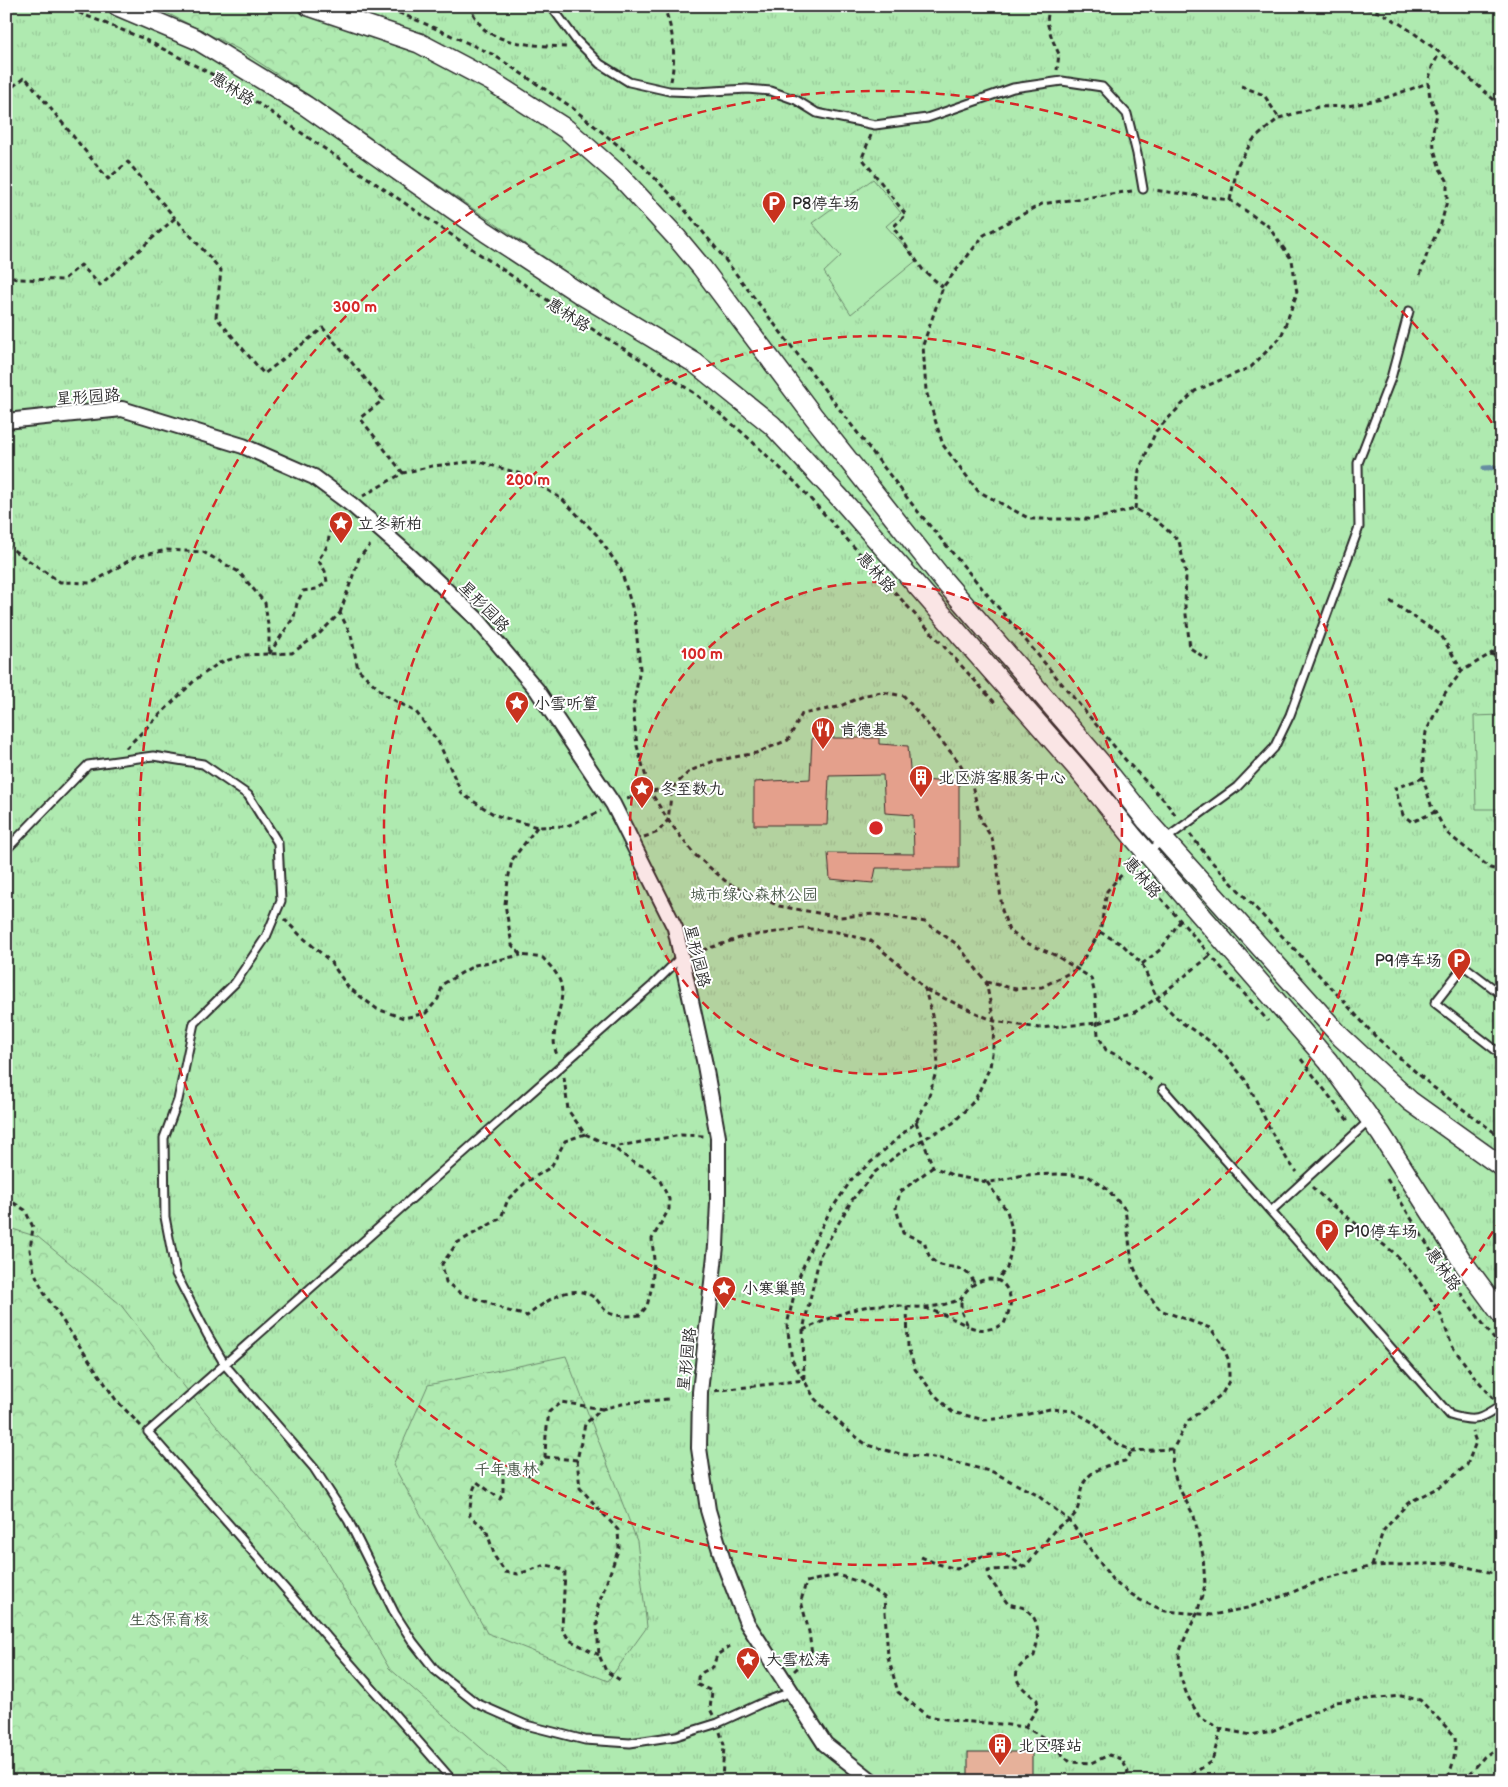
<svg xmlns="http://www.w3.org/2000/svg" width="1508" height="1787" font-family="'Balsamiq Sans','LXGW WenKai TC',sans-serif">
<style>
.grass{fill:url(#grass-tufts);stroke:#6d8a6e}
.forest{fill:url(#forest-crowns);stroke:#6d8a6e}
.pitch{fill:#afeab0;stroke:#6d8a6e}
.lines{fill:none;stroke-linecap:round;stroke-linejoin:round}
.stream{stroke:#668da1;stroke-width:5}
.building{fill:#e6b19a;stroke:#2b2b2b}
.service-casing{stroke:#2b2b2b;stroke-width:11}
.minor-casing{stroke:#2b2b2b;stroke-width:18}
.secondary-casing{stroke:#2b2b2b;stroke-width:22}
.path{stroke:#2b2b2b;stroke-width:3;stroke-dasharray:5 4;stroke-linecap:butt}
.service{stroke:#fff;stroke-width:7}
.minor{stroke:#fff;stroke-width:14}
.secondary{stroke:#fff;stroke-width:19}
.ring{fill:none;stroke:#d62828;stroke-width:2.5;stroke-dasharray:9 6}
.labels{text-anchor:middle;stroke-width:4;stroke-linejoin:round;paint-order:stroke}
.street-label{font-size:16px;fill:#2b2b2b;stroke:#fff}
.poi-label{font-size:16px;fill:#2b2b2b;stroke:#fff;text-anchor:start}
.park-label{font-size:16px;fill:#4c5b4c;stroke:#fff}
.centre{fill:#d62828;stroke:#fff;stroke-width:2.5}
.ring-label{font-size:15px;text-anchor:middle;font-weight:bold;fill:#d62828;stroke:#fff;stroke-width:4;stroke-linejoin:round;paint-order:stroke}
</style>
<defs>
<pattern id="grass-tufts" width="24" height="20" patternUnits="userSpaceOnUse" patternTransform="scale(1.25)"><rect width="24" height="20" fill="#afeab0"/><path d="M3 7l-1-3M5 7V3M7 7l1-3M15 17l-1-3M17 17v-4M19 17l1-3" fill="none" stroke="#97c998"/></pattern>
<pattern id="forest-crowns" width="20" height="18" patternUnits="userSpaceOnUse" patternTransform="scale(1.25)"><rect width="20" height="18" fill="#afeab0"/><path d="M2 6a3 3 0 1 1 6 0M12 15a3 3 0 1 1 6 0" fill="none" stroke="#97c998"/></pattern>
</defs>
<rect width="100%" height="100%" fill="#fff"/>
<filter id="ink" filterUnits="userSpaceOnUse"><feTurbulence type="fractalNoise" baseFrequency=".02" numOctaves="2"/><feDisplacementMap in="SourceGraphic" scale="10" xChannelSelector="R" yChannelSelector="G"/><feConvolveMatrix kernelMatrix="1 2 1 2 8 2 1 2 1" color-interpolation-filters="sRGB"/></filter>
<g filter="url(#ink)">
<rect class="grass" x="6" y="6" width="1496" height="1775"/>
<g class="forest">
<path d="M153,6H290L370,33L432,59L482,84L544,124L601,169L646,210L1074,744L1061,734L878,527L815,454L757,400L689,347L581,282L422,174L331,110L242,51Z"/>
<path d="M6,1227L38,1237L120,1304L191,1395L317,1544L389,1668L519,1781H6Z"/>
<path d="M566,1356L637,1541L647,1627L608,1681L487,1633L393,1465L428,1385Z"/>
</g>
<g class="pitch">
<path d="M873,179L901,213L886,226L917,260L851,314L824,272L841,256L812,223Z"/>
<path d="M1502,715V809H1476L1474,716Z"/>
</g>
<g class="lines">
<path class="stream" d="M1484,468L1502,467"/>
</g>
<g class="building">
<path d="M812,738H879V744L908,746L911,779L959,783V868H876L873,883L830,879L828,853L914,854L913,815L885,813L883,775L829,776L827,825H754V782L810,779Z"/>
<rect x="968" y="1752" width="64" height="29"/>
</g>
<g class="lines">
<g class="service-casing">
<g id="service">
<path d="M551,6L576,40L600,64L629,82L669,91L697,92L747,89L771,91L796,100L817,113L875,125L927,118L1013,88L1062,81L1102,87L1127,114L1137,154L1143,189"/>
<path d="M6,850L88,765L153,756L203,764L248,795L278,843L281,901L266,937L235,983L194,1023L178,1100L164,1138L165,1217L176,1274L207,1334L225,1365L314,1468L348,1520L395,1614L413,1642L435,1670L476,1703L526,1725L585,1740L630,1743L676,1736L718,1723L764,1702L791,1692"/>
<path d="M1131,864L1237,787L1274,748L1290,715L1359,527L1358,463L1391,378L1409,311"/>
<path d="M1502,995L1464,966L1435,1003L1502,1055"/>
<path d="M1163,1089L1450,1415C1476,1423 1480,1420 1502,1405"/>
<path d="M1271,1211L1370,1120"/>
<path d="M453,1781L148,1432L653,985L681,957"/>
</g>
</g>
<g class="minor-casing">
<path id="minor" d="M6,421L122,409L243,446L314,477L352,505L408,554L477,619L537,690L613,804L675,928L704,1060L718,1137V1201L716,1246L700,1392L699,1448L708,1510L724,1564L747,1623L825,1744L872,1781"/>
</g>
<g class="secondary-casing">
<g id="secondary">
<path d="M118,6L196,39L306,106L486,232L579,293L695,363L772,425L840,498L1077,768L1133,837L1328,1061L1381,1134L1462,1261L1502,1315"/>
<path d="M309,6L419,43L491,81L566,129L620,176L677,238L702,268L814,417L944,581L1100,762L1147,821L1341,1037L1410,1101L1502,1167"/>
</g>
</g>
<g class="path">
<path d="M62,6L142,38L225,81L565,312L696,394L743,433L796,483L996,704"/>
<path d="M382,6L419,21L492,54L570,106L641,164L680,204L720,253L915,508L1129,764L1164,800L1177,817"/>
<path d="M468,6C473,13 478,23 484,29C503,45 544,46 568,47"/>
<path d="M663,6C674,30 676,56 671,81"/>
<path d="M1049,6L1047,22L1052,39L1059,54L1057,70"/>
<path d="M1358,6C1367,9 1379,11 1387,16C1429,40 1466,75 1502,107"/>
<path d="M1241,86L1264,95L1279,118"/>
<path d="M6,92L25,77L108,179L128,162L175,218"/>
<path d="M871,135L862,158L906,215L893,227L923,270L943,287"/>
<path d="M1132,191L1042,204L984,235L943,287L923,345L926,391L943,445L978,491L1030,519H1094L1135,509L1156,520L1179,541L1186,574L1185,606L1190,648L1208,660"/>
<path d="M1230,200L1238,164L1253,140L1279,118L1318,107L1348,106L1382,99L1428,83"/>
<path d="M6,270L16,279L63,280L81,265L100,285L175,218L221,270L216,317L264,374L323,328L383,400L360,418L403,473"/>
<path d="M1420,275L1428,251L1441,224L1447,201V180L1440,169L1434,149L1433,131L1437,114L1430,97L1428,83L1432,67L1439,54"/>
<path d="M363,496L403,473L432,466L477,461L521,474L562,499L597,535L621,570L635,617L640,669L633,708L637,746L650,791L668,820L694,854L729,884L779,906L840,917L874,914L925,922L958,945L986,982L994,1021L993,1047L990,1067L975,1100L953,1123L904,1150L875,1172L852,1200L820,1255L803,1330L804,1380L815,1399L846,1429L867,1445L900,1454L942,1459L993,1472L1037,1495L1070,1521L1114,1582L1140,1600L1165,1611L1212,1615L1247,1608L1283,1596L1324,1579L1372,1566L1449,1563L1502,1575"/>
<path d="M1135,509L1139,470L1156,431L1195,391L1251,367L1281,337L1297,293L1292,260L1268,226L1230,200L1153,190"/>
<path d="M6,545L60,582L92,583L135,557L167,550L203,552L239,572L265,603L269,632V654"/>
<path d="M1390,601L1441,635L1462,671"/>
<path d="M340,613L359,558L370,545"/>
<path d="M1502,647L1462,671L1445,693L1426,732L1423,753V778L1431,805L1447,833L1490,868L1502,871"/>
<path d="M269,654L294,617L297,603L303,591L317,589L327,582L325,571L318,560C321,555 326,550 327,545C331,532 329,525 341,515"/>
<path d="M1490,654L1502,658"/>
<path d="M126,748L195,680L219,663L244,655L292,653L319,634L340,613L351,635L358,669L385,695L416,712L439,743L462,794L495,815L537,827L567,826L601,811"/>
<path d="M1423,778L1395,788L1403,815L1412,822L1435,812"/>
<path d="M627,799L650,791L672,788"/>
<path d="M537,827L512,860L508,880L505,904L512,945L521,955L543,958C548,964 555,970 558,977C571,1000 546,1028 557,1055"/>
<path d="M1190,834L1210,860L1336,993L1376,1037L1433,1087L1502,1138"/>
<path d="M644,837L658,832L668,820L672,788L690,771L714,761L756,753L788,740L802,714L838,707L866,695L882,692L904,696L959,762L972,785L981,821L992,838L997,861L1002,910L1009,931L1029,944L1055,955L1091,978L1095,995L1098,1035L1106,1050L1127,1060L1154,1082"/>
<path d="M1137,871L1268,1021"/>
<path d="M284,919L300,935L330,961L348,987L377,1009L404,1018L426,1013L438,999L443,984L475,965L521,955"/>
<path d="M1100,932L1123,945L1142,964L1157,998L1181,1022L1208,1040L1226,1056L1247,1082L1272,1133L1288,1161L1297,1172"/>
<path d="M694,953L743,937L803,928L837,932L871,941L908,972L925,989L935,1027L938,1065L928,1099L916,1122L852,1179L829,1213L811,1247L797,1282L787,1325L792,1360L804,1380L713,1391"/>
<path d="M1142,964L1161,949L1180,921"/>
<path d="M986,982L1016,989L1042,987L1077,969L1100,932L1107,891L1124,872"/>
<path d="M926,990L994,1021L1039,1028L1098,1023L1135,1012L1157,998L1210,956"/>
<path d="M1301,1059L1349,1122"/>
<path d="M564,1077L568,1110L585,1134L613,1147L681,1135L705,1136"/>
<path d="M916,1122L933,1167L955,1176L987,1182L998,1181L1023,1175L1058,1174L1088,1176L1107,1189L1125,1209L1132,1263L1143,1287L1160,1310L1210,1328L1221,1342L1229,1361V1381L1222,1394L1188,1421L1173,1449L1172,1468L1179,1488L1194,1516L1203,1555L1205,1585L1197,1614L1187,1633L1179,1653L1180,1676L1187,1695L1200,1718L1221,1729L1251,1735L1272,1731L1335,1702L1401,1696L1420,1700L1455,1736C1456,1751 1454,1769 1444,1781"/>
<path d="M585,1134L565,1141L551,1167L525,1183L508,1199L501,1218L457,1243L442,1264L446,1282L463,1295L487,1302L505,1310L527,1316C546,1301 573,1280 596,1299C600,1303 604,1311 609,1313C618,1317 630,1316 640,1315L647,1306L652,1286L654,1260L652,1239L669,1209V1199L660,1181L646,1167L634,1163L613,1147"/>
<path d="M933,1167L900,1192L896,1208L903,1233L924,1242C926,1246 927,1253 930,1257C941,1274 963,1258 974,1283"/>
<path d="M1387,1179L1436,1259L1502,1350"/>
<path d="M987,1182L1007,1211L1012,1229V1246L1007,1268L997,1280"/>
<path d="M1312,1187L1329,1203L1393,1252L1415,1276L1440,1313L1452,1346L1474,1376L1494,1399"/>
<path d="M6,1198L25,1210L33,1227L30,1250L34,1271L44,1293L116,1400L141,1426"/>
<path d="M907,1306L908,1347L915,1369L934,1394L952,1412L985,1420L1016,1417L1050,1409L1073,1411L1094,1423L1110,1440L1132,1451L1173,1449"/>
<path d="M925,1308L947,1316L968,1326"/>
<path d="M803,1330C824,1321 846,1310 869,1306C888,1303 905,1308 923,1307C936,1307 948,1304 961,1299C971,1278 1003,1268 1010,1297C1012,1306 1007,1316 1004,1324C991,1330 982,1332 968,1326L961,1311V1299"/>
<path d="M545,1457L577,1460"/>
<path d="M921,1557L938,1564L957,1569C981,1555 1000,1544 1022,1567"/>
<path d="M1372,1566L1383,1531L1408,1503L1441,1486L1467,1465L1476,1442L1472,1431"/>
<path d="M599,1655L569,1640L562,1628L565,1572L556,1567L546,1565L518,1574L505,1572L495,1557L486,1529L470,1516C470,1504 471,1492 477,1482L500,1499L503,1493V1471L514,1469L529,1475L538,1468L545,1457L546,1435L549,1412L561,1402L602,1409"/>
<path d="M794,1671L812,1655L809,1632L801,1601L806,1582L837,1575L860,1582L884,1597L888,1657L898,1692L927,1716L958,1721L1000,1724L1025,1727L1046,1739L1070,1762L1091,1763L1109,1755L1122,1759L1128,1772L1122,1781"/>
<path d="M620,1680L606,1671L599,1655L597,1625L598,1606L619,1548L618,1530L580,1488L577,1460L585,1424L602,1409L626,1403L669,1399"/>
<path d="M713,1715L710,1709L712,1691L698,1685V1677L703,1672L713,1667L717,1655L730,1646"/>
<path d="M1025,1727L1038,1707L1037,1700C1016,1684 1005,1672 1034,1656C1038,1640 1042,1622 1027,1610C1023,1606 1013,1606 1008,1604L989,1578L988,1571C999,1568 1012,1571 1023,1567C1029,1565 1048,1537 1055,1530C1062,1522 1073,1521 1077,1510C1081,1501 1079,1489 1085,1481C1093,1468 1112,1464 1125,1461L1132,1451"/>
<path d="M720,1732L724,1745L722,1781"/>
<path d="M1447,1777L1451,1781"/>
<path d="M1185,1781L1191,1775L1212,1761L1221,1729"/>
<path d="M1464,1781L1484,1757L1502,1744"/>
</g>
<use href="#service" class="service"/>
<use href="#minor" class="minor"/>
<use href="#secondary" class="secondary"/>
</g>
</g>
<circle cx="876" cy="828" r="246" fill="#d62828" fill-opacity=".12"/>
<g class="ring">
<circle cx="876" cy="828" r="246"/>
<circle cx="876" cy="828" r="492"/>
<path d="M1501 1219A737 737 0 1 1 1501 437"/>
</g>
<defs>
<g id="parking-pin" transform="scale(1.25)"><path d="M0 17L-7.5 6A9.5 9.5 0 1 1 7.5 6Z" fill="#c8321e" stroke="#fff"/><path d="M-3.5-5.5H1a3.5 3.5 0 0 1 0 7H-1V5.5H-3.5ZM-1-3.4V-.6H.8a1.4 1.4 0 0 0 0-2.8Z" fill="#fff"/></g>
<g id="sight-pin" transform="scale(1.25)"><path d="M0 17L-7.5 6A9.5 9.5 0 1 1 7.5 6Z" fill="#c8321e" stroke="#fff"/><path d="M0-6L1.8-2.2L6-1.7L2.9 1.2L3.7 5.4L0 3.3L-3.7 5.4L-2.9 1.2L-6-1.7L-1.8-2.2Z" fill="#fff"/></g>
<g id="restaurant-pin" transform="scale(1.25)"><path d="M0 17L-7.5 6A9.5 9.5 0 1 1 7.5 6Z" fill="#c8321e" stroke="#fff"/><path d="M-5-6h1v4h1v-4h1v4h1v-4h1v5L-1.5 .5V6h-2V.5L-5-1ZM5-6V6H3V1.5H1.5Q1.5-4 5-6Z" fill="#fff"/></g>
<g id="building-pin" transform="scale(1.25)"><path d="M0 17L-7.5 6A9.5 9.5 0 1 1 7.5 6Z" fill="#c8321e" stroke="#fff"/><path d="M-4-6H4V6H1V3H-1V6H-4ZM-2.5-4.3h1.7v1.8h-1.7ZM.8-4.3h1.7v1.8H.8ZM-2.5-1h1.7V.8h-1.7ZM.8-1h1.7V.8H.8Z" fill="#fff"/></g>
</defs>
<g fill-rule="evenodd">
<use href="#parking-pin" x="774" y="203"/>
<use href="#sight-pin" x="341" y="523"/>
<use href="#sight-pin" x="517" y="703"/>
<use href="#restaurant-pin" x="823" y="729"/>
<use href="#building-pin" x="921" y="777"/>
<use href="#sight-pin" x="642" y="788"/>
<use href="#parking-pin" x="1459" y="960"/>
<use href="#parking-pin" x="1327" y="1231"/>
<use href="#sight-pin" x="724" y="1288"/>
<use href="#sight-pin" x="748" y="1659"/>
<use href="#building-pin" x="1000" y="1745"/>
</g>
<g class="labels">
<g class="street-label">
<text transform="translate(233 88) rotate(32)" y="6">惠林路</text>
<text transform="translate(569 314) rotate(33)" y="6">惠林路</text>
<text transform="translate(88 396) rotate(-4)" y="6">星形园路</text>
<text transform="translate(877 572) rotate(48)" y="6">惠林路</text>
<text transform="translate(485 606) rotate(46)" y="6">星形园路</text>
<text transform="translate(1143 877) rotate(50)" y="6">惠林路</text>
<text transform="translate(698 956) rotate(76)" y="6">星形园路</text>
<text transform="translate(1444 1269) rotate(55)" y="6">惠林路</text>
<text transform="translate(686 1359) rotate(-84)" y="6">星形园路</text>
</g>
<g class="poi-label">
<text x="792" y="209">P8停车场</text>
<text x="358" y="529">立冬新柏</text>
<text x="534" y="709">小雪听篁</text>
<text x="840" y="735">肯德基</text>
<text x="938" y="783">北区游客服务中心</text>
<text x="660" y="794">冬至数九</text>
<text x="1442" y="966" text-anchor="end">P9停车场</text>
<text x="1344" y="1237">P10停车场</text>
<text x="742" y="1294">小寒巢鹊</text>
<text x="766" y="1665">大雪松涛</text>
<text x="1018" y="1751">北区驿站</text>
</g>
<g class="park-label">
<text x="754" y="900">城市绿心森林公园</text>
<text x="506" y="1475">千年惠林</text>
<text x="169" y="1625">生态保育核</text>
</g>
</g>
<circle cx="876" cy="828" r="8" class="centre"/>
<g class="ring-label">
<text x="355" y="312">300 m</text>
<text x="528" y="485">200 m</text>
<text x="702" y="659">100 m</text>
</g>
<rect width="1508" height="1787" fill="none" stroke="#fff" stroke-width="25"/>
<rect x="12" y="12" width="1483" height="1762" fill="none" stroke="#2b2b2b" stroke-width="2" filter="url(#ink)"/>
</svg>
